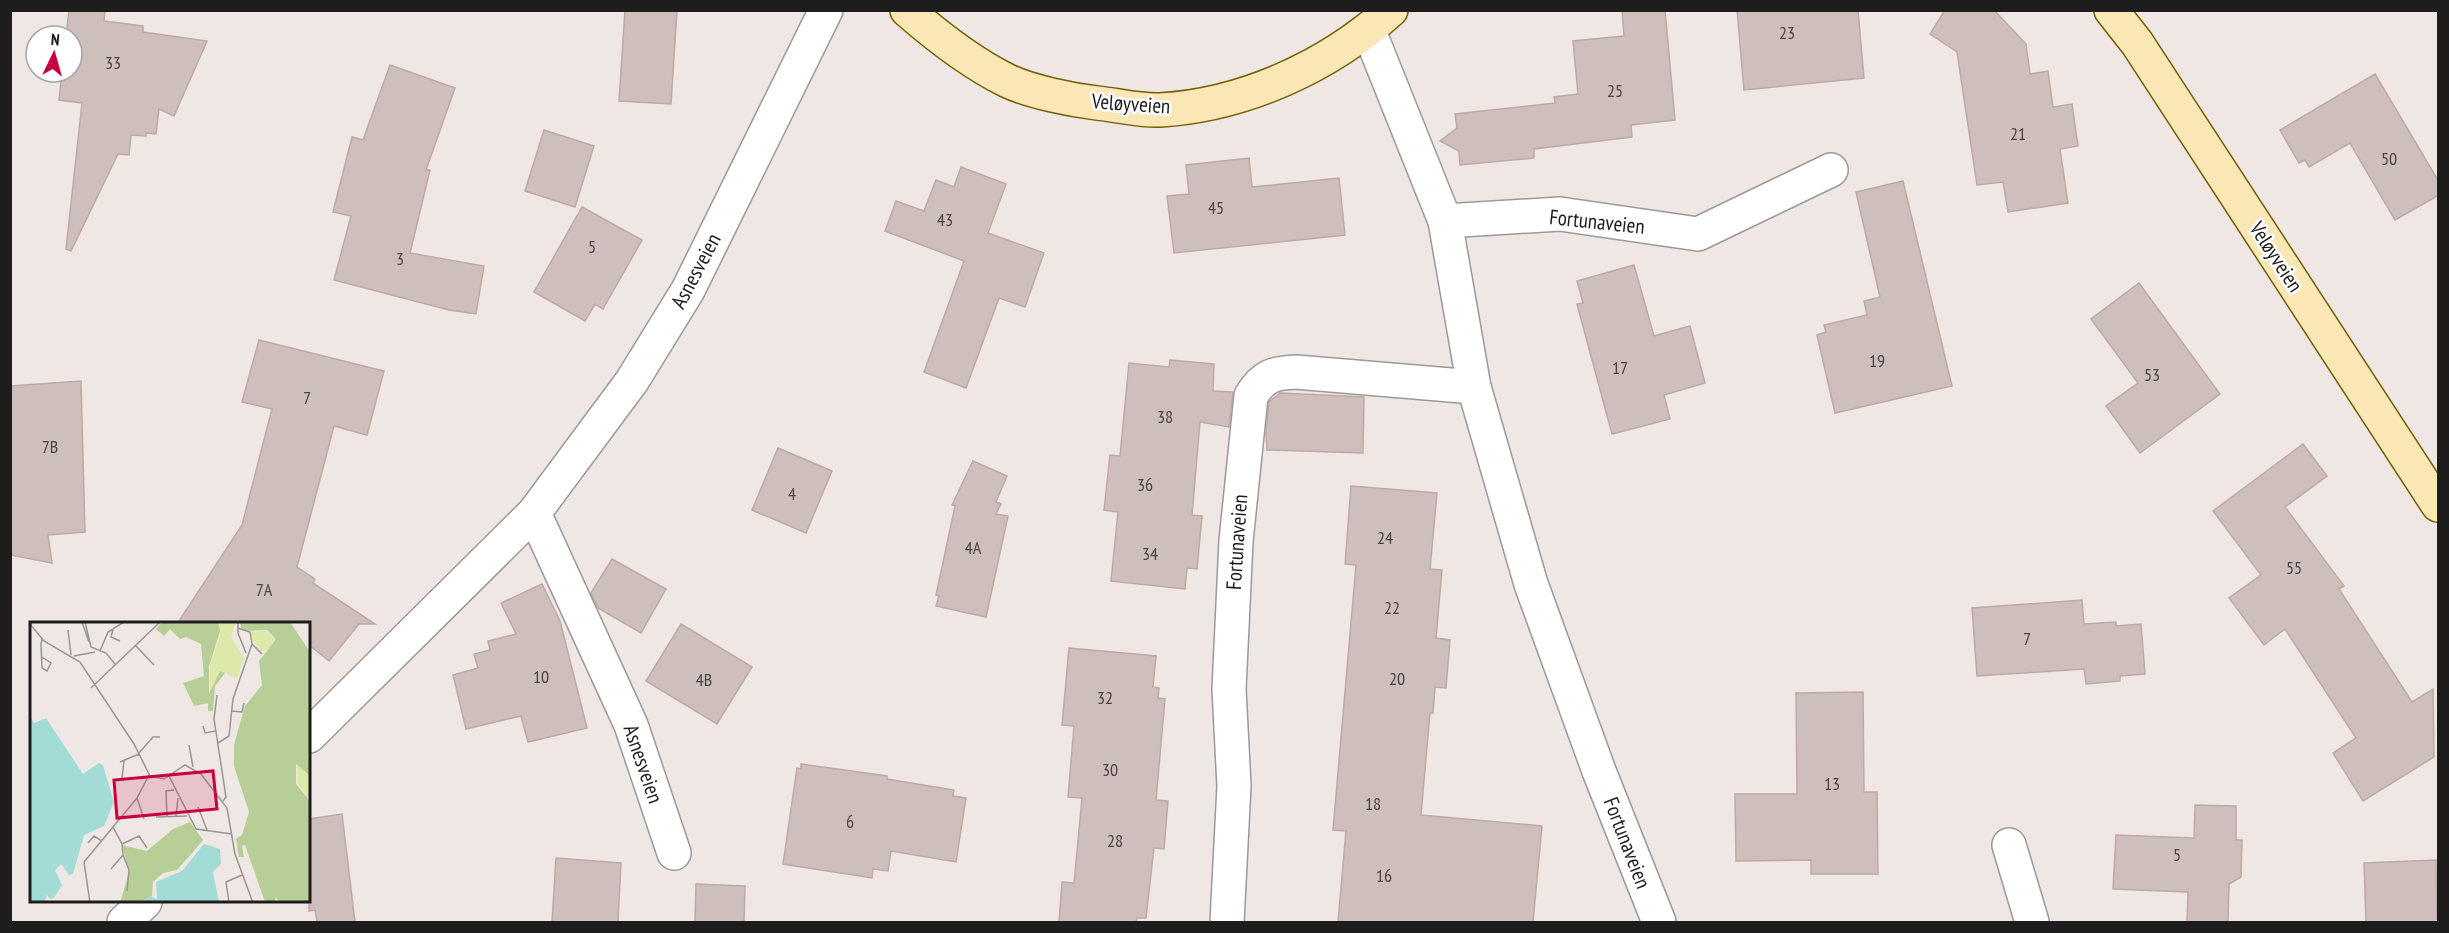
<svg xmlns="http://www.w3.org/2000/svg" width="2449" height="933" font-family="'PT Sans Narrow',sans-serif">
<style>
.building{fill:#cebebc;stroke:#c0a9a5;stroke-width:1.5}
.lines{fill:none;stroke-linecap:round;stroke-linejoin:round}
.street-casing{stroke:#9a9a9a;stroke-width:36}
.secondary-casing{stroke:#735d05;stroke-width:36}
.street{stroke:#fff;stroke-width:33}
.secondary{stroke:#f9e8b6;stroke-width:33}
.labels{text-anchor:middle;stroke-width:5;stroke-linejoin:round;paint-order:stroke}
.number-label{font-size:18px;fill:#494545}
.street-label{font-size:21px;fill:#1d1d1d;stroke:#fff}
.inset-road{fill:none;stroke:#9a9694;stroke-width:1.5}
.view{fill:#c9003e;fill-opacity:0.15;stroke:#c9003e;stroke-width:3}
.inset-edge{fill:none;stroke:#1d1d1d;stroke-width:3}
</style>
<rect width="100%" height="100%" fill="#eee7e3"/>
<g class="building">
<path d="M69,10H105L104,21L143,26V32L207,41L174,116L159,109L156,134L146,133V136L131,135L129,155L118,154L71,251L66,249L82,103L59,100L62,72H72V36H66Z"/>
<path d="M625,10H677L671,104L619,101Z"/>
<path d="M1622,10H1665L1675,120L1631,125L1632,137L1534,149V158L1460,165L1459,151L1440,141L1457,128L1455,114L1555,103L1554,97L1578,94L1573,41L1624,36Z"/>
<path d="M1737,10H1858L1864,78L1744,90Z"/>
<path d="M1945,10H1994L2026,44L2030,74L2048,71L2053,107L2072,104L2078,146L2060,149L2068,203L2008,212L2003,182L1977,185L1957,52L1930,34Z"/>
<path d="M390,65L455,88L426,170H430L410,253L484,266L476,314L449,310L334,280L351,216L333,212L352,137L363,140Z"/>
<path d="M2375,74L2439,182V195L2395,220L2350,143L2309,167L2305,160L2299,163L2280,130Z"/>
<path d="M544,130L594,146L575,207L525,191Z"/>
<path d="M1249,158L1252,187L1339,178L1345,235L1174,253L1167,196L1189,194L1186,165Z"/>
<path d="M961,167L1006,184L988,233L1044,253L1025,307L999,298L966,388L924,372L964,261L885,231L896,201L924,211L936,180L954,187Z"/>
<path d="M1903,181L1952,386L1835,413L1817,335L1826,332L1824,325L1867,315L1864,301L1880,297L1856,192Z"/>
<path d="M582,207L642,240L603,309L595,304L585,321L534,292Z"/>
<path d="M1634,265L1654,336L1690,326L1705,383L1664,395L1670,419L1612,434L1577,304L1583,303L1577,281Z"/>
<path d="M2139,283L2220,394L2140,453L2106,406L2138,383L2091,319Z"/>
<path d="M259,340L384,371L367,435L334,426L297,567L315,579L313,583L375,624H359L329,661L309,645V624H177L242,525L272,409L242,402Z"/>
<path d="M1170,360L1214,364L1213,391L1233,392L1229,427L1200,422L1192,515L1202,516L1197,569L1187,568L1185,589L1111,581L1118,512L1104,510L1110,455L1120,456L1129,363L1169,367Z"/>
<path d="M81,381L85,532L48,535L52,563L10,555V386Z"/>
<path d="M1280,393L1364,397L1363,453L1267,450L1266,433L1269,402Z"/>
<path d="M2303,444L2327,476L2285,507L2344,586L2339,589L2412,702L2433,689L2434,757L2363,801L2333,753L2356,738L2285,629L2264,645L2229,598L2261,575L2213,511Z"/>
<path d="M778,448L832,471L806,533L752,510Z"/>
<path d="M973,461L1007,476L996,502L1001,504L996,514L1008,516L986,617L936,606L939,596L936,595L955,506L952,505Z"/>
<path d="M1351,486L1437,493L1430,569L1442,570L1436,638L1450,640L1446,688L1435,687L1433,713H1430L1421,815L1542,826L1533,922H1338L1346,831L1333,830L1356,565L1345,564Z"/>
<path d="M612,559L666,589L641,633L598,608L591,593Z"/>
<path d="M542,584L560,621L587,728L528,742L521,716L466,729L453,675L478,668L474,654L490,650L488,641L516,634L501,603Z"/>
<path d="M2082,600L2084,624L2116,622V626L2141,624L2145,674L2120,676V681L2086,684L2084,669L1977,676L1972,608Z"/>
<path d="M681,624L752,667L717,724L646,681Z"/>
<path d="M1069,648L1156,656L1153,687L1159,688L1158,698L1165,699L1156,800L1168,801L1164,849L1154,848L1146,918H1137L1136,922H1059L1062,882L1074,883L1082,798L1068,797L1074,726L1062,725Z"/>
<path d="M1863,692L1864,792H1877L1878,874H1811V860L1736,861L1735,794H1797L1796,693Z"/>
<path d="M801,764L887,776V779L954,790L953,796L966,798L956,862L891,851L888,871L873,869L872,878L783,864L797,768L801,769Z"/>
<path d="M2195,805L2236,806V840H2242L2241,877L2229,884L2228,922H2187L2188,892L2113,889L2116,835L2194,838Z"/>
<path d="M342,814L355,922H317L315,910L309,911V819Z"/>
<path d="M556,858L621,863L618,922H552Z"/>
<path d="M2436,860L2437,922H2366L2364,863Z"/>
<path d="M696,884L745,886L744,922H695Z"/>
</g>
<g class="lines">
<g class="street-casing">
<g id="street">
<path d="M1369,31L1445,221L1474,387L1531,584L1599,771L1659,922"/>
<path d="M1445,221L1560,214L1698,234L1831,170"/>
<path d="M534,513L631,725L674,853"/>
<path d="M309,736L534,513L632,381L688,290L826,10"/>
<path d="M2009,845L2032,922"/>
<path d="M124,922L145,902"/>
<path d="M1227,922L1234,786L1229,689L1236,541L1251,396C1263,376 1273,373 1296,372L1474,387"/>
</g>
</g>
<g class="secondary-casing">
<g id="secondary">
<path d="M907,10C939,38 971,63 1008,81C1031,92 1072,100 1097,103C1117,105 1140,111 1160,110C1245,105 1329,66 1391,10"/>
<path d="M2111,10L2137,43L2438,505"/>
</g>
</g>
<use href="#street" class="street"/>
<use href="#secondary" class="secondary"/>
</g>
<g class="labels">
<g class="number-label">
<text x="1787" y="39">23</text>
<text x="113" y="69">33</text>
<text x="1615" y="97">25</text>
<text x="2018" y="140">21</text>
<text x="2389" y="165">50</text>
<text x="1216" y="214">45</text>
<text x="945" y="226">43</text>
<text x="592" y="253">5</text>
<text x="400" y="265">3</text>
<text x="1877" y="367">19</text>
<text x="1620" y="374">17</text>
<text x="2152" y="381">53</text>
<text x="307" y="404">7</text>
<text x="1165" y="423">38</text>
<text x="50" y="453">7B</text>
<text x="1145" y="491">36</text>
<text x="792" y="500">4</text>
<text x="1385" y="544">24</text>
<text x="973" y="554">4A</text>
<text x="1150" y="560">34</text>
<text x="2294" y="574">55</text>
<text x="264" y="596">7A</text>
<text x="1392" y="614">22</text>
<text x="2027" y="645">7</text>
<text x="541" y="683">10</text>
<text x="1397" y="685">20</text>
<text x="704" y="686">4B</text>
<text x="1105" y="704">32</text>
<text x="1110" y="776">30</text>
<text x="1832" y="790">13</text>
<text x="1373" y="810">18</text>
<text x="850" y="828">6</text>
<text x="1115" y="847">28</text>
<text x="2177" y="861">5</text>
<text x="1384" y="882">16</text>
</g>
<g class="street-label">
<text transform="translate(1131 104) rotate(4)" y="7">Veløyveien</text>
<text transform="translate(1597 222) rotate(6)" y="7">Fortunaveien</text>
<text transform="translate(2276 257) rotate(57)" y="7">Veløyveien</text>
<text transform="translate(696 271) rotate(-62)" y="7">Asnesveien</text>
<text transform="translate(1237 542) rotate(-86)" y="7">Fortunaveien</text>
<text transform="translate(643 764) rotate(71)" y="7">Asnesveien</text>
<text transform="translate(1627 843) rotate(69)" y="7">Fortunaveien</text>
</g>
</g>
<g transform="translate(30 622)">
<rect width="280" height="280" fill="#eee7e3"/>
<path d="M188,0H206L201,15L214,36L207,57L190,48L180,71V44L190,14ZM236,9L245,17L237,28L230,29L218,10ZM267,143L280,155V178L268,162Z" fill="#dce9a8"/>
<path d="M132,0H188L190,9L179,45V72L190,49L195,51L185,64L183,89H178V81L164,84L153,61L174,54L171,22L156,15L150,17L140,7L134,14L126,7ZM210,0H260L280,30V154L266,142V162L280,179V280H250L246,276L244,280H235L215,223L212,224L214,235H209L206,217L212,213L219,190L204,144V123L215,84L232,63L229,39L246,17L237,8L212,9ZM160,200L173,218L163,230L147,248L133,251L123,260L122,274L111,280L90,281L99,250L92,223L117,229L143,207Z" fill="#b8ce97"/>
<path d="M0,94L4,101L16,96L53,152L69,141L73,143L84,180L74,204L54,213L43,252L39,253L31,242L25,248L32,263L24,276L20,277L17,273L14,280H0ZM174,222L190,227L191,242L183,250L189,280H113L120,274L127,277L126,260L152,249Z" fill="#a3dcd7"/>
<path class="inset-road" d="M52,0L59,20M55,0L61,25L76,31L85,42M208,0V11L216,31M0,2L14,19L50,40L104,122L120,154L134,157L155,143L171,152L197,186L205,232L223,281M208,6L220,10L222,22L232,32M83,7L81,15L90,19M38,8L41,33M105,23L124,43M70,29L78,10L94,0M44,34L65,30M12,35L21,41L17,49L12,46L11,22L12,17M61,66L130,0M187,73L184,97L196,175L193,179M201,89L212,90L214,81M173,104L175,111L186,109M188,121L199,114L203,77L222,22M159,123L163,145M109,131L123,115H130M90,140L109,132M139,154L166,207L202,212M92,157L94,139M107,176L114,197M168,185L177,208M137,194L136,169L144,168M146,194L148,176M126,195L157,194M58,221L64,214L72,219M92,222L109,214L117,226M93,233L99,248L97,269M81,247L93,233L92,222L83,205M60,281L54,240L107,176L119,153M199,281L196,260L212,253"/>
<path class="view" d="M183,149L187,187L87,196L84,158Z"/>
<rect width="280" height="280" class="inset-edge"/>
</g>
<rect width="2449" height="933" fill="none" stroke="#1d1d1d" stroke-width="24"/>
<g transform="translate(54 54) rotate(5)"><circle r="28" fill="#ffffff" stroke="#a5a5a5" stroke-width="1.5"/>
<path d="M0-4.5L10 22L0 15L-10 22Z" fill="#c9003e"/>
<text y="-9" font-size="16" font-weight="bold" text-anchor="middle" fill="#1d1d1d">N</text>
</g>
</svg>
